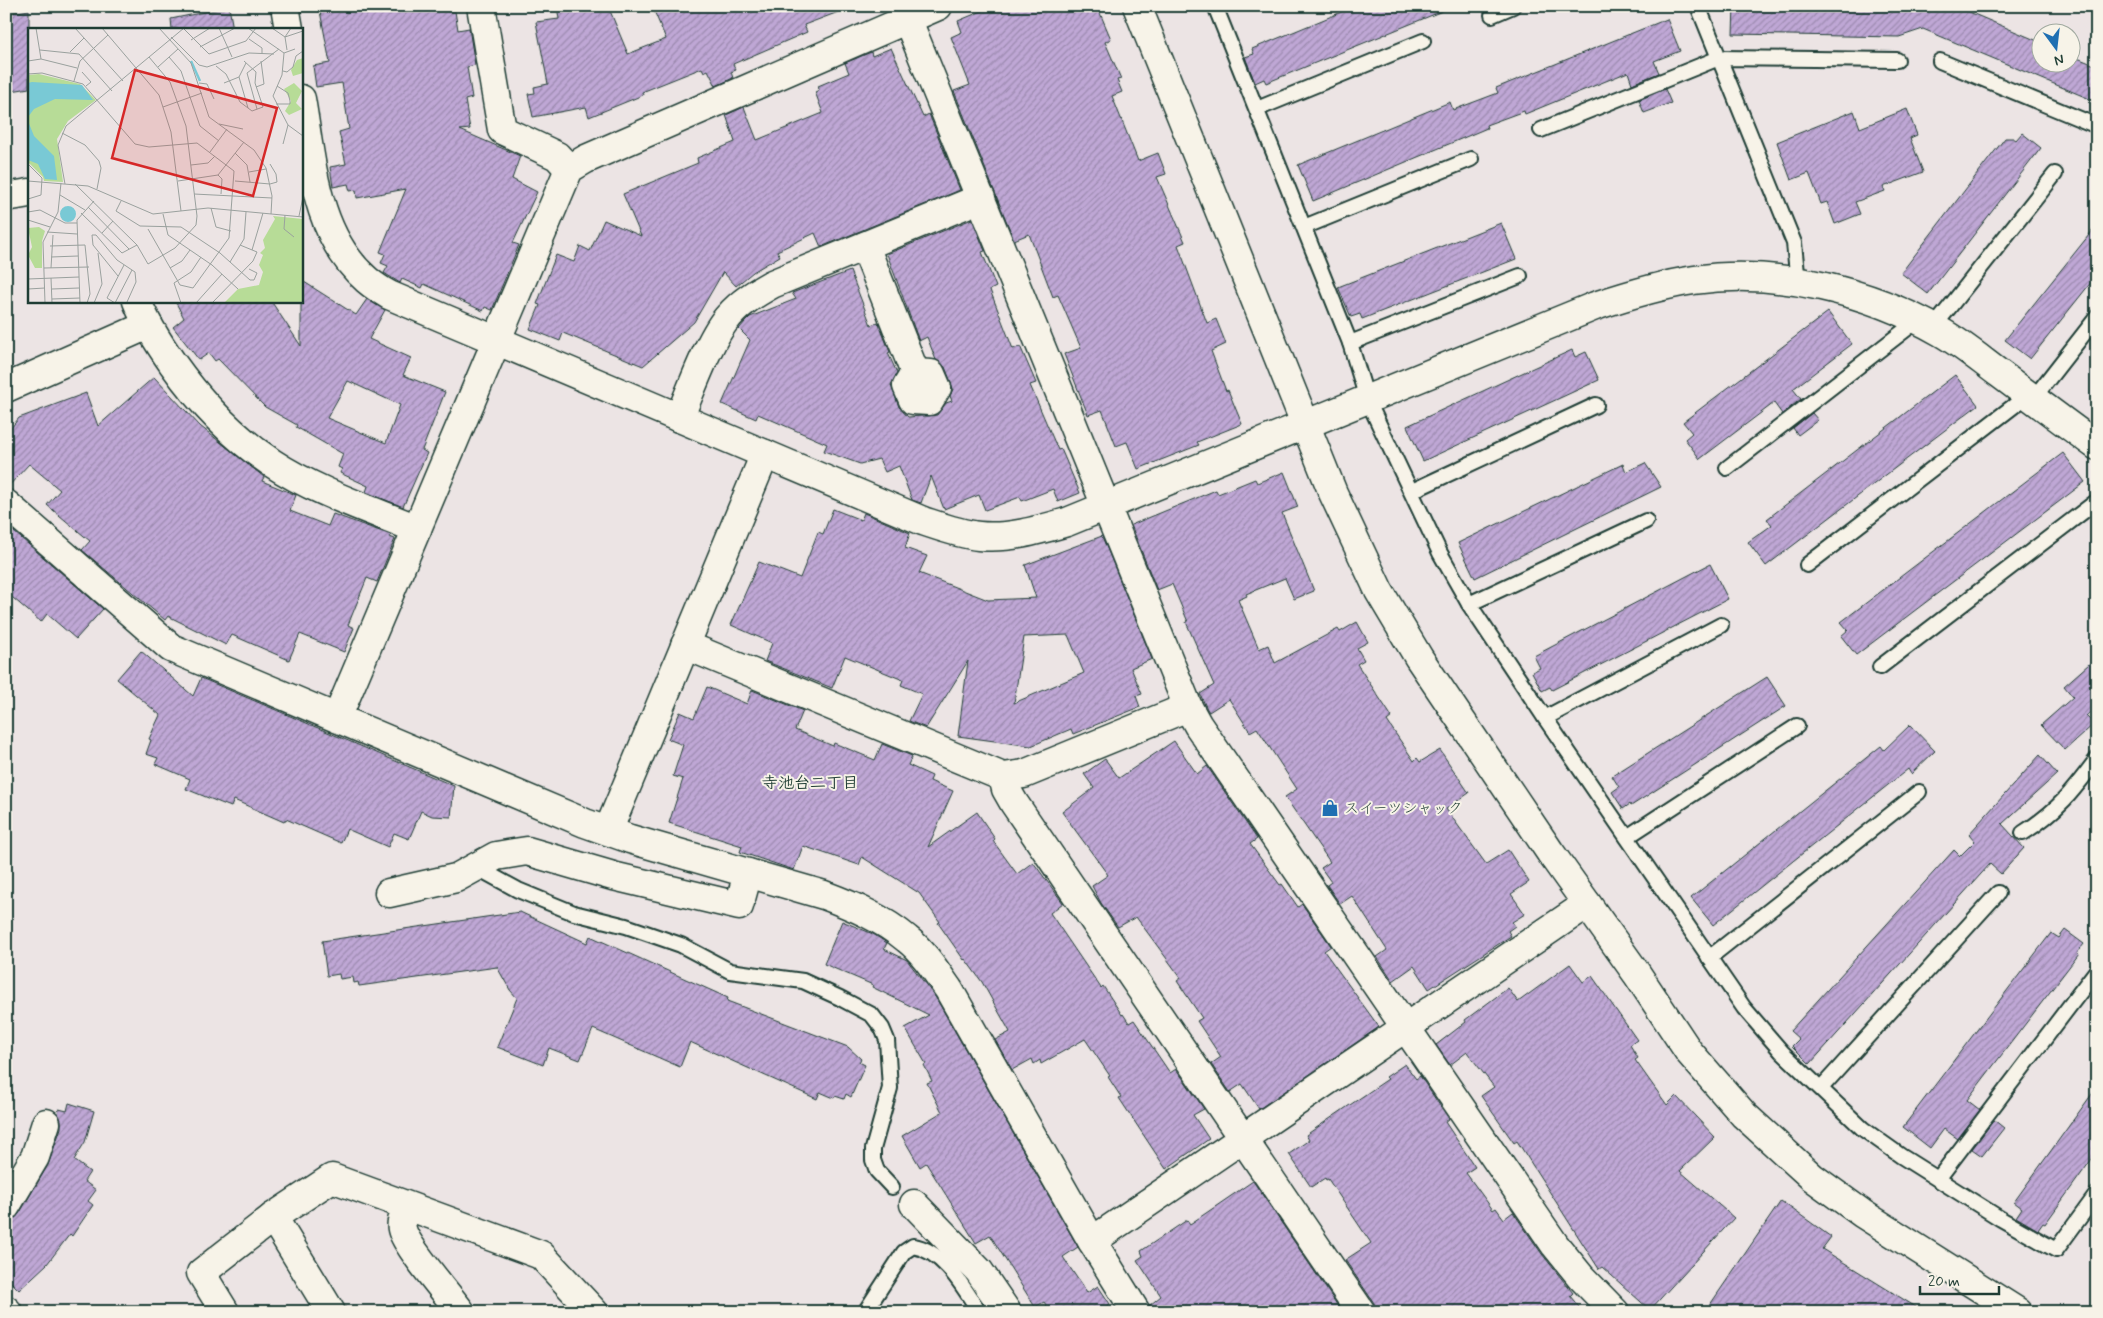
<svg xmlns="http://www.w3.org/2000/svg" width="2103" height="1318" font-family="Mynerve,'Klee One',sans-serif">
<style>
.building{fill:url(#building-hatch);stroke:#1f3d34;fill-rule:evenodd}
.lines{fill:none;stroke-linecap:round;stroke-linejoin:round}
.lane-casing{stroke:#1f3d34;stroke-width:18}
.street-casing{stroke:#1f3d34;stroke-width:31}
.secondary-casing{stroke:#1f3d34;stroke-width:31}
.lane{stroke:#f7f3e8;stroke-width:14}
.street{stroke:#f7f3e8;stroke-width:28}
.secondary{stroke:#f7f3e8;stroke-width:28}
.labels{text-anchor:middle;stroke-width:4;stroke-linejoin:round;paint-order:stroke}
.poi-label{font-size:15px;fill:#1f3d34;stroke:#f7f3e8;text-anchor:start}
.neighbourhood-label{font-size:16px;font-weight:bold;fill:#1f3d34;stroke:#f7f3e8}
.inset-river{fill:none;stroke:#79c9d5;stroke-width:2.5}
.inset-road{fill:none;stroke:#9aa19e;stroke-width:1}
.view{fill:#d62828;fill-opacity:0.15;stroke:#d62828;stroke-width:2.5}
.inset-edge{fill:none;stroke:#1f3d34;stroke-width:2.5}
</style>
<defs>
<pattern id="building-hatch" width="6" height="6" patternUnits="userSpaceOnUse" patternTransform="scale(1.25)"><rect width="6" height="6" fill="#bfa7d5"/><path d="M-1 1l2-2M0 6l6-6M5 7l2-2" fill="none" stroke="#9b89ae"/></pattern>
</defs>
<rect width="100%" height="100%" fill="#ece4e4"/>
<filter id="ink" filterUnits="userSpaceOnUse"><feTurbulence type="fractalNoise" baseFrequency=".02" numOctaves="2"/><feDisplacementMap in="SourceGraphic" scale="10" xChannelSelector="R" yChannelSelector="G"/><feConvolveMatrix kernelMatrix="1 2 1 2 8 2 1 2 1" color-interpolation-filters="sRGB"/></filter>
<g filter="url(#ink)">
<g class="building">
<path d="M319,6H447L448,12L455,11L458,30L469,28L475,65L467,67L472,98L465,100L470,129L460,130L520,156L512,179L537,192L513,243L519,245L492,310L485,307L483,311L424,284L422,288L402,279L400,283L384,273L388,266L381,263L385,254L380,252L406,189L357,198L356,190L350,191L348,184L333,187L330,167L346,164L339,132L349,129L342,83L316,87L313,66L330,63Z"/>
<path d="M557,6H608L628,54L666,39L652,6L849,8L804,25L807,32L733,64L736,70L731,72L733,78L716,86L708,70L704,72L702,68L642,92L643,95L589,117L586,107L533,117L528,94L535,93L534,87L548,84L536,22L559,19Z"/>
<path d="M994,6H1097L1111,39L1105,42L1121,79L1117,80L1122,92L1112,96L1138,161L1158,153L1166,174L1157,177L1185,242L1178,245L1207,323L1216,319L1226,344L1211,351L1226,391L1228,390L1242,424L1197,442L1199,445L1138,469L1127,442L1116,446L1102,410L1088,415L1064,354L1081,348L1058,295L1053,297L1029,234L1014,240L954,91L970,85L951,37L962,32L958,21Z"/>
<path d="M1356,6L1452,7L1266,83L1264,79L1255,83L1245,57L1254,54L1252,49Z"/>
<path d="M1734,6H1955L2040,42V62H2070V55L2097,66V102L1923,29L1899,37L1733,34Z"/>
<path d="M229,7L233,29H172L171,19Z"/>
<path d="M29,10V88L6,92V14Z"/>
<path d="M1667,19L1680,51L1654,61L1659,73L1632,84L1628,72L1525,114L1524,111L1486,125L1487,128L1313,201L1298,165L1450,102L1453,110L1498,93L1496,88Z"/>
<path d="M891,48L923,117L929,114L960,190L821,247L815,233L777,251L780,256L753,272L736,286L723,272L694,322L643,366L563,333L560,341L530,329L540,305L537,304L556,255L574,262L580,246L590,251L604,220L641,236L623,194L698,163L697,158L735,142L726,115L744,107L757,140L823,113L815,92L819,90L818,86L849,73L845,63L871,52L872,56Z"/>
<path d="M1665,89L1671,103L1644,113L1639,100Z"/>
<path d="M1907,109L1917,135L1910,138L1923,172L1883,187L1885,191L1855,202L1860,214L1835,224L1827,202L1821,204L1809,173L1791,180L1777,142L1854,111L1860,128Z"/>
<path d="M2022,133L2041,148L1928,294L1901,273L2005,138H2013L2016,140Z"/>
<path d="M972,219L985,251L982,252L996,287L990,290L1013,349L1020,346L1036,383L1030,385L1058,450L1061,449L1080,493L1058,502L1053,489L1022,501L1020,497L985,510L979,495L944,509L931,476L921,503L912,500L899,466L885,472L879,459L860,464L824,451L827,444L758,414L756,419L722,404L750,340L739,329L745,322L750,317L796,299L792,293L850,271L871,325L878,322L890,352L888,353L897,373L891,385L899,407L908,417L937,415L946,403L952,401L950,396L953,389L951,382L945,367L936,360L927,337L919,341L887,254Z"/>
<path d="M1501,223L1516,259L1362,319L1360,314L1351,317L1338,287Z"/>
<path d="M2097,225V275L2030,359L2005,340Z"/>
<path d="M301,280L356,315L367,299L385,310L369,339L411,358L403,375L445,392L422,450L427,453L403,507L366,492L368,486L340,473L342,469L338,467L343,454L296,427L297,425L265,407L218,359L215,361L209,353L199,360L173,327L184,318L175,301H271L301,346ZM348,381L400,405L386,443L327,418Z"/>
<path d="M1828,312L1852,344L1793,389L1801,399L1782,414L1774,403L1700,459L1685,439L1692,433L1683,422Z"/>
<path d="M1572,350L1575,357L1586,352L1599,380L1423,461L1407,426Z"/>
<path d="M1955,375L1978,405L1766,566L1748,542L1772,525L1767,519Z"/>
<path d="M154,377L200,426L264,477L262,481L296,495L290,511L328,526L333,514L391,535L390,537L395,539L377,582L367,578L348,625L354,628L344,652L300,634L289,660L232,635L226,645L168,616L165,620L82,550L90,541L47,505L60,490L29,464L6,489V434L19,418L86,393L98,426Z"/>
<path d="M1812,413L1818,420L1798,435L1793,428Z"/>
<path d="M2063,453L2085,482L1856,655L1841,636L1848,630L1841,622Z"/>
<path d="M1645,463L1661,487L1475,578L1458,543L1623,464L1626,472Z"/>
<path d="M1284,472L1298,507L1282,513L1314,591L1294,599L1285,578L1246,594L1247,596L1238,600L1259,649L1268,645L1275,663L1338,629L1340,632L1357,622L1368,642L1357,648L1364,660L1357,664L1392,717L1387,721L1414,761L1417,758L1420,762L1440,750L1446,759L1469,793L1446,809L1486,864L1508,850L1529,882L1511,894L1525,914L1512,922L1515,926L1508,931L1511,936L1429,989L1414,966L1393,981L1377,957L1387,950L1352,896L1340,904L1327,885L1331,882L1321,868L1330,862L1285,797L1297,789L1257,728L1250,732L1229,699L1209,712L1207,709L1200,694L1214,685L1186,622H1188L1172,584L1157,590L1131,525L1216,490L1218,494L1255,479L1257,483Z"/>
<path d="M833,509L861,520L864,513L910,533L905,548L927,556L919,573L988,600L1036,598L1025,565L1102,536L1152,659L1131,668L1142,694L1136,696L1140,707L1073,734L1071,729L1031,746L958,736L968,661L926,728L909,721L922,694L901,685L903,680L845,656L832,688L765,661L772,643L731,625L759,562L800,578L818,532L823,534ZM1068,635L1084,673L1014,703L1024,637Z"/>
<path d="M6,525L103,609L76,639L47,614L41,622L6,592Z"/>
<path d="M1710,564L1728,599L1552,690L1550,687L1542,691L1532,672L1540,668L1534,656Z"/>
<path d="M141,651L193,696L201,678L454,786L451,817L432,816L421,811L409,839L394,833L388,847L347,829L341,843L286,819L284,822L234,800L231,807L186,789L190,779L155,764L158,758L146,754L151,740L149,739L160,715L117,679Z"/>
<path d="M2097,657V706L2086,716L2094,724L2065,750L2041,725L2073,697L2064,686Z"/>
<path d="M1767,677L1786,706L1631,806L1630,804L1623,809L1612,792L1619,787L1612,776Z"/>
<path d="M707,687L747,704L752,690L803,711L795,730L833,746L834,743L875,760L882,744L912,756L908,765L932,776L930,781L953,791L928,847L977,812L995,839L993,841L1017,874L1033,862L1063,903L1050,913L1101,988L1103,986L1122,1015L1123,1014L1129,1023L1134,1020L1170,1073L1176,1069L1184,1080L1204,1109L1193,1115L1209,1139L1166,1169L1119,1098L1121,1097L1108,1077L1110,1076L1085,1039L1041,1064L1040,1060L1034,1064L1032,1059L1012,1070L995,1040L1010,1032L982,982L965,959L964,960L938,923L940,922L919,893L862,857L859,865L803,846L794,870L740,852L742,846L669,823L683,779L673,776L683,745L668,739L680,712L694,718Z"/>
<path d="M1910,725L1935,751L1911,774L1908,769L1713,925L1691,898L1881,746L1884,750Z"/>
<path d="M1174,741L1197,774L1207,766L1257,839L1250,844L1280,885L1282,884L1298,907L1302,904L1331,946L1324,951L1379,1027L1259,1109L1242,1084L1230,1092L1211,1064L1221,1057L1197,1021L1202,1018L1177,981L1181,978L1136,917L1118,927L1101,903L1092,886L1108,875L1062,812L1094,788L1084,774L1105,759L1119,778Z"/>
<path d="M2040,755L2057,774L2002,824L2024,848L2001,874L1990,864L1810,1064L1792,1046L1799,1039L1790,1031L1954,850L1960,856L1975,841L1969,834Z"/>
<path d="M520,912L587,943L590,936L728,998L727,1001L848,1047L861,1059L859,1062L865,1065L851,1097L846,1094L844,1099L835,1096L834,1098L820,1092L817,1099L690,1042L680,1067L593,1029L580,1060L549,1048L543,1065L497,1047L517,998L510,990L497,967L359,986L358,982L354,983L353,977L340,979L339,974L327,976L322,941Z"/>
<path d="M842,921L873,934L887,943L884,949L907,960L936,998L1078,1247L1063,1257L1087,1293L1098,1286L1110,1304L1099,1312H1051L1044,1302L1035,1307L990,1235L976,1243L926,1163L920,1167L902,1136L942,1112L927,1083L932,1081L924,1065L926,1064L905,1028L929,1015L872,987L873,985L824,964Z"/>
<path d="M2065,930L2084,944L2077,953L2079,954L1967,1100L1980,1110L1958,1139L1944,1129L1930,1148L1903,1127L2051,933L2059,938Z"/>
<path d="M1570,964L1583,982L1592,976L1637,1040L1630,1045L1638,1058L1635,1060L1667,1105L1676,1096L1715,1137L1680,1171L1734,1218L1650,1310L1602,1267L1599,1269L1517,1141L1514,1143L1481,1096L1494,1087L1467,1052L1450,1065L1436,1045L1466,1022L1465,1020L1508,988L1518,1002Z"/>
<path d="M1405,1064L1416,1079L1420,1076L1449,1119L1445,1122L1475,1167L1466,1173L1493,1210L1496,1208L1504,1219L1513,1212L1542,1254L1573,1293L1570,1296L1583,1312H1376L1374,1303L1345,1260L1371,1243L1328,1179L1326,1180L1325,1178L1311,1187L1289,1154L1309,1140L1306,1135L1388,1079L1386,1077Z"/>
<path d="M2097,1087V1152L2045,1224L2043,1223L2038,1230L2016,1217L2022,1208L2014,1202Z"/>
<path d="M69,1103L94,1111L85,1142L74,1160L90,1172L84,1181L96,1190L88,1201L93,1205L72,1236L70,1234L47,1264L19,1290L6,1277V1222L14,1219L19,1214L48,1165L61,1128V1120L58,1113L59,1109L67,1111Z"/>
<path d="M1994,1120L2004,1128L1982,1156L1972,1149Z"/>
<path d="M1253,1181L1342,1312H1152L1150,1305L1161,1296L1137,1260L1143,1256L1141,1251L1187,1220L1190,1224Z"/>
<path d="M1781,1201L1831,1237L1822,1249L1924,1312H1705Z"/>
</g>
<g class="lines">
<g class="lane-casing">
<g id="lane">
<path d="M1215,6L1350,343L1367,399L1440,553L1469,604L1545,718L1744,1008L1782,1052L1863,1129L1901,1156L2001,1219L2056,1250L2097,1194"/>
<path d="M1698,6L1794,243L1798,283"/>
<path d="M1492,15L1513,6"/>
<path d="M1940,61L2097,126"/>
<path d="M1257,109L1423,41"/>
<path d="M1541,130L1719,58L1897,60"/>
<path d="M1304,227L1471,159"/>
<path d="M1933,328L2055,174"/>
<path d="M1350,343L1520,276"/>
<path d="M2033,399L2097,317"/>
<path d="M1727,468L1918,320"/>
<path d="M1412,491L1596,405"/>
<path d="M1807,565L2028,395"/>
<path d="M1469,604L1646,521"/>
<path d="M1880,667L2097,501"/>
<path d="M1545,718L1721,625"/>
<path d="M2023,833C2058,811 2073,791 2097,759"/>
<path d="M1627,837L1797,726"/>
<path d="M476,867L518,890L574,913L626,926L681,945L730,971L803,981L840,998L872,1015L882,1028L887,1040L890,1088L873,1149V1160L877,1171L892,1187"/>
<path d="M1709,958L1919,792"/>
<path d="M1821,1088L1998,893"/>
<path d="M1938,1179L2097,970"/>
<path d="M865,1312L904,1252L913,1246C941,1250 961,1283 975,1305"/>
</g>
</g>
<g class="street-casing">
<g id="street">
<path d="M481,6L502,130L557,156L569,169"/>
<path d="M902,6L1188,707L1198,725L1555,1245L1581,1277L1615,1312"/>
<path d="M6,197L29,193"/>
<path d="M865,246L915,373"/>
<path d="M137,301C146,324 159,344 173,364C200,402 233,437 272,463C316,492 369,509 417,529"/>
<path d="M915,373L931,374L937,388L929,401L913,400L907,386Z"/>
<path d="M6,388L148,325"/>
<path d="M679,418C691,391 710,336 729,316C741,302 756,293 772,284L981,198"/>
<path d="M6,504L171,648L585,823L630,839L824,895C853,906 882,918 907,939C924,952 937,973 949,990L1092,1241L1136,1312"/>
<path d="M685,645L1003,777L1024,774L1188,707"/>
<path d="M337,718L569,169L586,159L938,6"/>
<path d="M1003,777L1006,789L1014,803L1361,1312"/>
<path d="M608,831L765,454"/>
<path d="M389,893L456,878L496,856L527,851L613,876L739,906L748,873"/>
<path d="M914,1204L979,1271L1007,1312"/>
<path d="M6,1206L35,1157L46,1123"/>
<path d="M408,1207C405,1214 400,1221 402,1229C405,1245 449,1296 461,1312"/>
<path d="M1092,1241L1587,904"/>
<path d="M6,1310L8,1312"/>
<path d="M225,1312L201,1273L273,1217L332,1178L541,1255L594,1312"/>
</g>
</g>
<g class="secondary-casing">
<g id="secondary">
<path d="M285,6L289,29"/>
<path d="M1137,6L1333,493L1379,591L1419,658L1550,852L1637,974L1689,1052L1744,1115L1812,1177L1863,1214L2018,1312"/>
<path d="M301,99C312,162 315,235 367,280C374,286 382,291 389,295L923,521C941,527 960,534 979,536C1009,539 1039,530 1067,522L1595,306C1628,295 1660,285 1694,280C1777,268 1869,291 1941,332C1962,344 1981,360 2000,374C2032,398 2064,422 2097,446"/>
<path d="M273,1217L331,1312"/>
</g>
</g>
<use href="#lane" class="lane"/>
<use href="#street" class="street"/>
<use href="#secondary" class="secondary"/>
</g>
</g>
<defs>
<g id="shop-bare" transform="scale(1.35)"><path d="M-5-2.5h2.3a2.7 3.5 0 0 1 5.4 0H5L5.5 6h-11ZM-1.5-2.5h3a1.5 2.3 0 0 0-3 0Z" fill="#1f6fb2" stroke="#f7f3e8" stroke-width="2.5" paint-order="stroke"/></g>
</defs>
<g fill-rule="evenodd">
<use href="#shop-bare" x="1330" y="808"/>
</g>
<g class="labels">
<g class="poi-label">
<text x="1344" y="813">スイーツシャック</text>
</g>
<g class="neighbourhood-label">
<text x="810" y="788">寺池台二丁目</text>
</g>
</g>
<g transform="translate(28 28)">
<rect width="275" height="275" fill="#ece4e4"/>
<path d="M266,55L274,63L268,75L274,81L261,87L257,83L263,73L256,61Z" fill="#b7dc97"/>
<path d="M275,30V45L265,48L263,42L269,32ZM11,46L52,56L68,72L40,93L29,111L35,154L16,153L15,149L0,134V47ZM245,188L275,191V275H196L210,261L231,257L235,244L231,237L235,227L232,225L237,220L235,212L247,191ZM11,199L17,203L14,213V240H7L0,227L4,219L0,200Z" fill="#b7dc97"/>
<path d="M4,54L54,57L65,72L27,71L6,81L0,89V55ZM0,93L6,108L26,128L29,152L17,151L10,136L0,132ZM32 186a8 8 0 1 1 16 0a8 8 0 1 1-16 0Z" fill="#79c9d5"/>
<path class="inset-river" d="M163,33L172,53"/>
<path class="inset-road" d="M8,0L13,31M47,0L95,53M74,0L131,67L143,104L153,183M131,0L163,35L181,89L226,122L238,140L244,168L243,186M191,0L204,29M220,0L256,25M244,0L257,9L275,3M156,1L181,26L218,13L228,0M143,9L171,37L179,39L221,25L246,26M221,11L234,20V26M163,12L182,0M172,19L207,0M267,21L256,25L254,47L245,68L260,97L275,108M12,22L51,26L84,63M259,22L257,9L263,0M42,24L56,10M141,29L153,43L172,98L191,113M0,33L13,31L49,40M218,35L211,49L220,80M188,38L198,46L212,74L224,83L235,79L227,55L228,44L216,33M130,39L150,21M255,43L259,44L265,39L268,28L275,23M54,44L63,54L58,58M0,46L14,45L55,56L107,116L121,119L169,115L206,143L201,210L165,260L152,257L120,201M46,53L52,33L80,7M171,55L179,56L186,71M196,55L211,49M228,59L236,56L233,33M248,76H262V73L260,65L249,58M135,79L174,65M229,81L219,45L251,21M191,96L215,101M34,105L57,117L71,133L73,140L69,161M255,116L260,97M182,124L199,101M207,125L219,137L222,154M0,136L14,150L13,167L0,171M163,137L180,135L187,128M221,144L238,141M190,147L194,151L193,166M0,153L60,158L125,186L180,180L275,189M150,153L190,147L216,114M207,153L242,156L249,154L248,146L242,136M37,156L30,117L38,98L156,0M47,156L109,217L120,236L147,220L168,197L169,188L158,98L142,54L121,29M166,166L244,170M32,167L57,182M93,173L88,183L112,198L153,199L192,225L222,252H226L229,245L221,241M60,179L101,221M183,180L188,199L203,203M0,184L12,182L37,195H49M53,185L94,225L109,217M135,186L140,207L184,237L210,261M257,187L256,201L266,209M271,188L275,169M0,192L22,199M19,204L49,206M74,205L85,193M22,218L57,217L62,266L59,275M224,222L235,185M23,229L50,228M202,234L216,211L218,184M16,240L61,239M23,240L25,207M142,240L154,233L162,222M90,248L65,217L64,207H68L89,232L107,244L108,254L99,274M23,250L24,275M0,251L51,249M0,261L17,260M24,261L51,260M24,271L52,270M17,275L15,214L30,184L33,155M52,275L49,192L66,173M66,275L74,256L70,225M87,275L79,270L96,237M87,275L104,242M153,275L146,255L163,244L173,229M168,275L194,246M184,275L225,233L229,224L212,217"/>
<path class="view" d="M107,42L249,80L225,168L84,130Z"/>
<rect width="275" height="275" class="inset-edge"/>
</g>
<rect width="2103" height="1318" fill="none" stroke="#f7f3e8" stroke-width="25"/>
<rect x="12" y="12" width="2078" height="1293" fill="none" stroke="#1f3d34" stroke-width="2" filter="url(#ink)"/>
<g transform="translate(2056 48) rotate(165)"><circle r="24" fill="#f7f3e8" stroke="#a1aaa0"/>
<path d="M0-4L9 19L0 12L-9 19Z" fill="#1f6fb2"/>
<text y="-8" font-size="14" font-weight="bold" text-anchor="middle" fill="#1f3d34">N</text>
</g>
<path d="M1920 1286v8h79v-8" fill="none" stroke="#1f3d34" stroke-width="2.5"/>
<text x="1928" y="1286" font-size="15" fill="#1f3d34" stroke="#f7f3e8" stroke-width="4" paint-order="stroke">20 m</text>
</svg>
